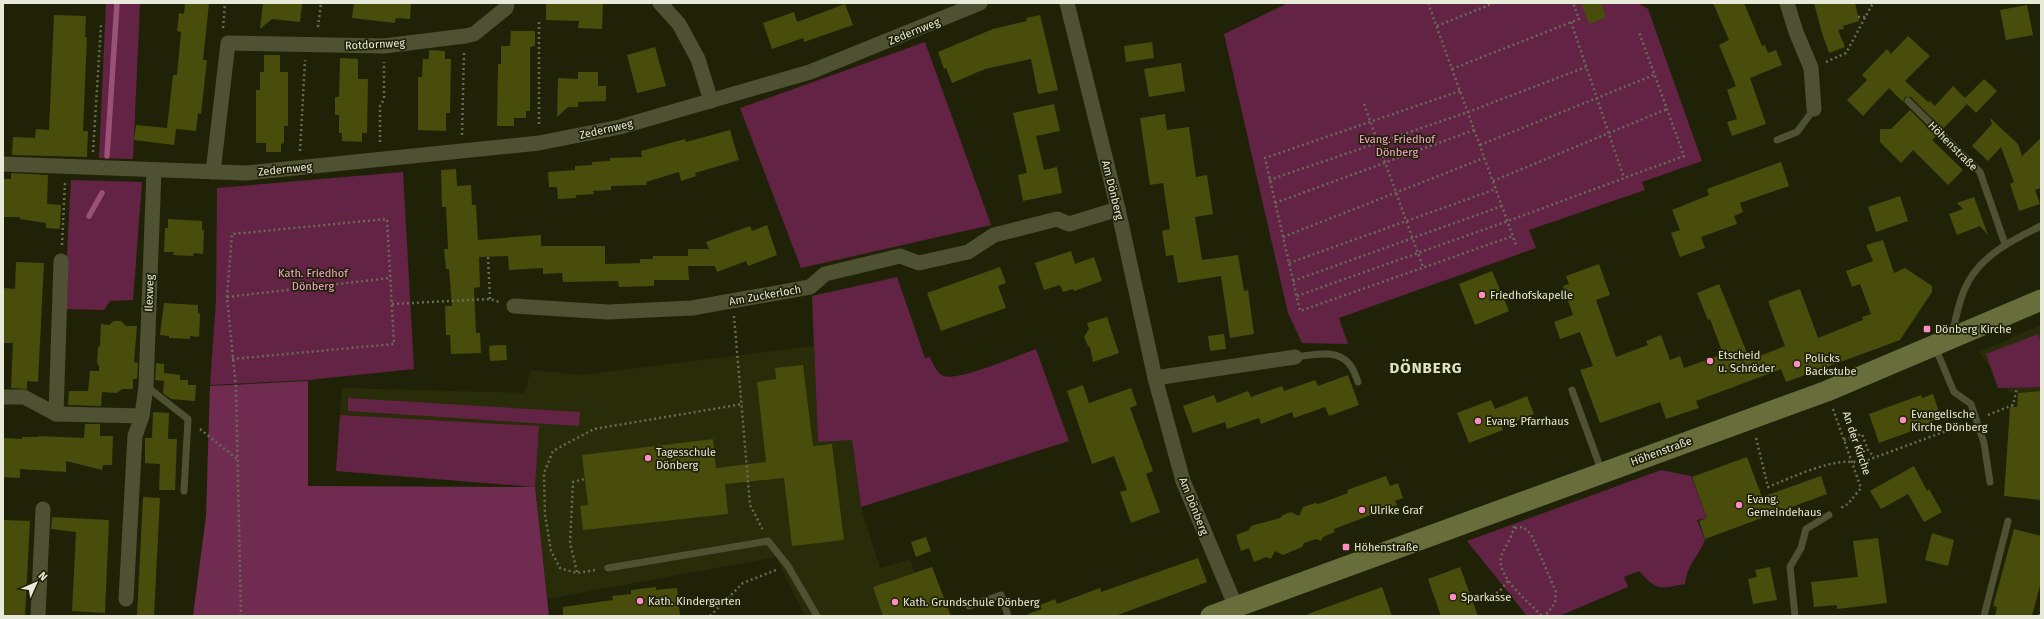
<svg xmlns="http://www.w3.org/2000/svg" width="2044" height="619" font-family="'Fira Sans',sans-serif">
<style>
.built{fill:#282c09}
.green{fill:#622345}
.forest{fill:#702c50}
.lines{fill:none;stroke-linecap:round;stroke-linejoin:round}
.stream{stroke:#995175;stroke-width:5.5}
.building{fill:#484d0c}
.path{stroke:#696b55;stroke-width:2.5;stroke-dasharray:2 3;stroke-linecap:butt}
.lane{stroke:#4e5233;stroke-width:7}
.street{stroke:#4e5233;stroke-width:15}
.secondary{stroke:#676d3b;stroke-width:21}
.poi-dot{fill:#fb8fc4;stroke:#202208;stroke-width:1.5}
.labels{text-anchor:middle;stroke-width:3.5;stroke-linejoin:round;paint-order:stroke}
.street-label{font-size:11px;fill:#e7e9d9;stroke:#202208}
.park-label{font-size:11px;fill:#fba8cf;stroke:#202208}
.poi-label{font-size:11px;fill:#e7e9d9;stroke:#202208;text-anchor:start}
.district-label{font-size:15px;font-weight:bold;letter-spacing:1px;fill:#e0e5c5;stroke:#202208}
</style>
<rect width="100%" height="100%" fill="#202208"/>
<g class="built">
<path d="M2041,325V391L2010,393L1979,352Z"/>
<path d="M814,346L818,442L852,440L861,507L880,568L910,560L931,616H805L776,557L547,599L535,487L336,471L342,388L524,393L531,370L582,375Z"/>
</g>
<g class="green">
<path d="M106,3H140L133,159L99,158Z"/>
<path d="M1288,3H1638L1648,9L1702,161L1642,182L1645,190L1529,230L1536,248L1339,318L1348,344L1302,343L1288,313L1224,34Z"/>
<path d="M925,42L991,225L801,268L740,108Z"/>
<path d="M403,172L414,369L308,380L210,385L216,299L217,188Z"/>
<path d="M71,180L142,182L133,300L110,301L104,310L66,309V289L78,288L65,289Z"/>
<path d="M897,277L925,358L930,357C933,364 937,374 944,376C959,381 1019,355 1036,349L1069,441L861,507L852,440L818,442L812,296Z"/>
<path d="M2038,334L2041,342V387L1998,388L1986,354Z"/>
<path d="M348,398L580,412L579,426L348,411Z"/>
<path d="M340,415L539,426L535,487L336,471Z"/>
<path d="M1661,470L1691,476L1707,518L1697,520L1705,540C1698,557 1687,565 1685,584C1658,589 1658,591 1639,571L1624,577L1628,587L1559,616H1527L1467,541Z"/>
</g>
<path class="forest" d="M308,381V486L535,487L549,616H193L206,516L210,386Z"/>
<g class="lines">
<g class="stream">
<path d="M107,156L117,3"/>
<path d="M89,216L102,193"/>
</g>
</g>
<g class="building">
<path d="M185,3H209L203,60H207L201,114L198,113L196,131L176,129L174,145L134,140L136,125L167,128L173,75H177L181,32L177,31L179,13L184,14Z"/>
<path d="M263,3H302L300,22L272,19L260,29Z"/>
<path d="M354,3H411L410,19L396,18L395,23L352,18Z"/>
<path d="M546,3H603L602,29L578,28L579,21L546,20Z"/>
<path d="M1581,3H1601L1606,17L1589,24Z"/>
<path d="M1713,3H1744L1762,46L1765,45L1768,53L1776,50L1782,65L1750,78L1766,124L1732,136L1727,122L1737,119L1727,90L1736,86L1719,45L1729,40Z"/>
<path d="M1814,3H1855L1859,21L1843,26L1844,29L1838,30L1845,47L1829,53L1822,33Z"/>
<path d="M845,4L853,25L804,42L803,38L772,49L763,23L794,12L797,22Z"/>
<path d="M2027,5L2033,35L2006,40L2000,10Z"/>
<path d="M54,15L86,16L85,37H87L83,131H88L87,157L12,155L13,137L35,138L36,129L49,130Z"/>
<path d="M1040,15L1058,90L1038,94L1031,59L985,69L952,83L946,68L944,69L938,52L993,29L1027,21L1026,18Z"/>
<path d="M511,31H535V46L530,47V111H526V118H514V126H497L498,64H501V46H510Z"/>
<path d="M1908,36L1930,56L1905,81L1928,102L1930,101L1935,106L1953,86L1965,98L1984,79L1997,91L1976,113L1967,104L1943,129L1911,97H1905L1903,102L1889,88L1863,116L1847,100L1867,80L1862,75L1887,49L1891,54Z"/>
<path d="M1152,42L1154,58L1126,62L1124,46Z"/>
<path d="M655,47L666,86L637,93L627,55Z"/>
<path d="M429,50L445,51V59H451L450,113H446V131L418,130V77H422L423,59H429Z"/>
<path d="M264,55H280V72H288V126H284V143L281,144V152H266V143H256V90H260V72H264Z"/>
<path d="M340,58L358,59V79H368L367,133H362V142L342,141V133H339V115H335V97H339Z"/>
<path d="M1181,63L1185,91L1149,97L1144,69Z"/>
<path d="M578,72H598V86H606V101L578,102V107H568L557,117L558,78L578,79Z"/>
<path d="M1054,104L1060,131L1036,136L1044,170L1057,167L1062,193L1023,201L1018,175L1027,173L1013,113Z"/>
<path d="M1910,110L1936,136L1932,140L1963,170L1948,185L1913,150L1901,163L1880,142V129H1891Z"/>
<path d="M1165,114L1167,130L1189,127L1196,177L1207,175L1213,214L1195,217L1202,260L1238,255L1244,291L1248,290L1254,334L1230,338L1221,276L1178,283L1173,255L1166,256L1162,231L1170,229L1163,183L1150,185L1140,118Z"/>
<path d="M1990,118L2018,144L2022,156L2041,138V188L2035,190L2040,204L2019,211L2010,184L2014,182L2001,147L1988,161L1972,146L1992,124Z"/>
<path d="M730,130L739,160L695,173L696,176L681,181L679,172L646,182L647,185L611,186V190L593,191L594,194L576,195V198L558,199L557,187H549L548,172L575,170V166L592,165V162L610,161V158L642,157L641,151L685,139L686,142Z"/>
<path d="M1781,162L1789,186L1740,203L1743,212L1734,216L1737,224L1701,237L1705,248L1680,257L1671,233L1680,230L1672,210L1709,195L1707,189Z"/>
<path d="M456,169L457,186L471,185L472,205H476L478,240L541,235V246H605V264L640,263V259H653V256H688V249H709L706,242L750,226L752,231L767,225L777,255L748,266L746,261L717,272L715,266H688L689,280H654V286L619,287L618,281L563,282L562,273L543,274V268L509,270L508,256L479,257L480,287L474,288L476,333H480L481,353L451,354L450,335H446L445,306H452L449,269H446L444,249H448L446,207H442L441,170Z"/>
<path d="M11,173L48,175L47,204L61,205L60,229L46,228V223L20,219V217H3V179H11Z"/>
<path d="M1900,196L1908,221L1876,232L1868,207Z"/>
<path d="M1974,197L1988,235L1980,226L1957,235L1949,214L1963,209L1957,203Z"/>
<path d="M168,219L202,221V230H204L203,254L194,253L193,256L173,255L174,252H164L165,228H168Z"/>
<path d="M1883,240L1894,273L1905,268L1932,286V292L1900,340L1786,382L1781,369L1696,401L1699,408L1666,419L1660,402L1600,423L1580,370L1593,366L1580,332L1560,339L1554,322L1573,315L1563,286L1569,284L1566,276L1599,264L1610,295L1596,300L1616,357L1648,345L1646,341L1661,335L1670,360L1680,356L1684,368L1723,354L1710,319L1708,320L1697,293L1719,284L1750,360L1785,346L1768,301L1800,289L1818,338L1863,320L1862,317L1871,314L1860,284L1852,287L1846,271L1873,261L1866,245Z"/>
<path d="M1071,251L1075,264L1094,257L1102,281L1074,291L1073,289L1063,292L1060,285L1044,290L1035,263Z"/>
<path d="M16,262L44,263L38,382L27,381V389L11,388L13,343H3V288L15,289Z"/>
<path d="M1000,267L1006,283L998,286L1006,308L941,331L927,293Z"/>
<path d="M1492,271L1509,311L1475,325L1459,284Z"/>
<path d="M164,303L198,305V313L200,314L199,337L190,336V339L169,338V336L160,335Z"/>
<path d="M1107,317L1119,353L1093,362L1090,347L1088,346L1084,337L1089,329L1087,323Z"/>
<path d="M114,321H121L126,326H137L134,362L138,363L137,379H133V389H122L117,393L102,392L101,406L68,405L69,391H88L90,371H99V366L97,363L98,348L100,345L101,324L109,325Z"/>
<path d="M1224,334L1226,349L1210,351L1208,336Z"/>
<path d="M498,345H506L507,360L490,361L489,346Z"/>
<path d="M156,363L164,364V376V373L180,375V380H188V385H196L195,401L171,399L163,393L164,381L155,380Z"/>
<path d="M803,365L813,446L832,444L844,540L792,546L784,478L725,484L728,514L583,530L580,506L588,505L582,455L713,439L716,468L766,462L757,382L776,379L775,368Z"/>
<path d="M1348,375L1359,405L1329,416L1325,407L1294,418L1292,412L1261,424L1259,418L1227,429L1225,422L1193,433L1183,406L1214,395L1217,403L1248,391L1251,397L1282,386L1284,391L1315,380L1318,386Z"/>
<path d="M1083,385L1089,403L1131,388L1137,405L1130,408L1153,471L1146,474L1160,512L1131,523L1120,492L1127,490L1114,456L1092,464L1067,391Z"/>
<path d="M2041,391V500L2004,496L2010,407H2017L2018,393Z"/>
<path d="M1933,394L1941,418L1930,422L1931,424L1879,443L1869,414L1921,395L1922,398Z"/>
<path d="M1527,396L1534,414L1502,427L1503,430L1469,443L1457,413L1491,400L1495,409Z"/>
<path d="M153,412L169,413L168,439H177L175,490H159L160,464L145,463V438H152Z"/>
<path d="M85,424H100V436H113L112,465H103L102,470L66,461V472L20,469V478L3,477V438L22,439V437H39V436L84,438Z"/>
<path d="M1747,457L1762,497L1821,476L1827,494L1705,539L1699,521L1707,518L1692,477Z"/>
<path d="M1914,466L1927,491L1929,489L1942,512L1924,522L1908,494L1881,509L1870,491Z"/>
<path d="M1386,476L1390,486L1398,483L1403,498L1395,501L1397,505L1334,529L1335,532L1323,537L1321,541L1316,539L1304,543L1302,547L1283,555L1275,551L1271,559L1266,557L1254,562L1249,548L1241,551L1236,535L1249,530L1251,526L1280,518L1283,515L1291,512L1299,516L1303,507L1315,503L1318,504L1324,502L1348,493L1347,490Z"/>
<path d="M143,497L160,498L154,616H137Z"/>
<path d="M52,517L109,520L105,613L72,611L76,532L51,529Z"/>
<path d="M3,520L30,521L25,616H3Z"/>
<path d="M2014,529L2041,536V582L2032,616H1995L1997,607L1993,606Z"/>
<path d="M1932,533L1954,540L1948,566L1925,560Z"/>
<path d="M926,537L931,551L916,557L911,542Z"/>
<path d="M1878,538L1887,603L1837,609V605L1814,607L1811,582L1858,577L1853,541Z"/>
<path d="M1198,558L1207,582L1115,616H1028V614L1042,609L1040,605L1055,599L1057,604L1100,588L1101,592Z"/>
<path d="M932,567L951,616H883L873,587Z"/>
<path d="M1460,567L1478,616H1441L1428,579Z"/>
<path d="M1770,567L1777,600L1753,604L1748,579L1757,577L1755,570Z"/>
<path d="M656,587V590L677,588L680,616H563V607L613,600L612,596L631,594V590Z"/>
<path d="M1382,587L1392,616H1308V614Z"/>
</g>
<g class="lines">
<g class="path">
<path d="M1428,3L1516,245"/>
<path d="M1858,17H1866"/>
<path d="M539,22V127"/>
<path d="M1571,22L1624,178"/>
<path d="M1437,26L1494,3"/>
<path d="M318,27L321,3"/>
<path d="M223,28L225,3"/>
<path d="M1826,62L1846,53L1873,3"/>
<path d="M1452,69L1579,19L1574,6L1576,3"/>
<path d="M1460,91L1265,158L1300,311L1513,236"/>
<path d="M1364,104L1423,267"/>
<path d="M462,135L464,52"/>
<path d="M380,142V106L384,99V62"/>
<path d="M1480,145L1654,75"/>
<path d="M300,151L305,60"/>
<path d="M93,152L101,25"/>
<path d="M1269,180L1468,112L1586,67"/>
<path d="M1493,181L1667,109"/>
<path d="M1275,203L1474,130"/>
<path d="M1283,237L1484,158"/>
<path d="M62,245L65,182"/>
<path d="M488,257L490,299"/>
<path d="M1289,263L1496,189"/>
<path d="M1293,281L1502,206"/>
<path d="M1297,296L1508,221L1684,156L1639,32"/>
<path d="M227,297L390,278"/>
<path d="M392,304L490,299L499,302"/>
<path d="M734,316L750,505L763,530"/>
<path d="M232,359L394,344L387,219L232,234L227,297L236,388L241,616"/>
<path d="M1833,409L1861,488L1848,504L1839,509"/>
<path d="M1988,415L2013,405L2017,388"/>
<path d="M200,429L237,459"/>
<path d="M1756,438L1768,487C1791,478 1835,456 1860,463L1965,424"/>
<path d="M1844,440L1862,434L1868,450L1874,457"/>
<path d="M1514,526C1513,537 1504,547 1501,557C1497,578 1529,602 1542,616"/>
<path d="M1515,528L1523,527L1531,534L1556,592L1555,603L1545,616"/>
<path d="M595,570L577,573L560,568L551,551L545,515L544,473L553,451L594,429L743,404"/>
<path d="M577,572L570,543L573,482L584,479"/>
<path d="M1487,597L1499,592L1508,581"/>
<path d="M710,616L743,583L776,570"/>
<path d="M2039,616L2041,610"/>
</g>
<g class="lane">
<path d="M1908,101L1980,172L2005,244"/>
<path d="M1777,140L1797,132L1814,109"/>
<path d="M1952,335C1955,321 1958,306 1963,293C1976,258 2010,241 2041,226"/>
<path d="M1935,347L1954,392L1971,404L1984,443L1990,482"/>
<path d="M1295,357C1312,355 1338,348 1350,365C1354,370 1356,377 1358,382"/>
<path d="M146,386L188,419L184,491"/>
<path d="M1572,390L1602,472"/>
<path d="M608,568L768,541L788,566L817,616"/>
<path d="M969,606L1001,595L1008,616"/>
<path d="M1795,616L1790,567L1801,548L1806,529L1829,515"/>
<path d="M1984,616L2008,521"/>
</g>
<g class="street">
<path d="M660,3L679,24L698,59L711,101"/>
<path d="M1067,3L1118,209L1155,378L1183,481L1236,607"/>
<path d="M1787,3L1796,32L1811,68L1814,109"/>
<path d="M3,164L246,173L539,143L620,127L810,72L980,3"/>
<path d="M213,172L228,43L384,46L465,36L474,34L506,8L507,3"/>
<path d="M514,306L608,312L692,308L810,287L825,274L900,256L919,263L968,252L994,235L1057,219L1069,224L1118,209"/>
<path d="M1155,378L1295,357"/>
<path d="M3,397H24L56,414L142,416"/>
<path d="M56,414L61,261"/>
<path d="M126,599L135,436L142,416L146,386L154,170"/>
<path d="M38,616L43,509"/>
</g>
<path class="secondary" d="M1211,616L1827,391L2041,300"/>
</g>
<g class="poi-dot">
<circle cx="1482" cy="295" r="4"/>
<rect x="1923" y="325" width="8" height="8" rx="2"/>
<circle cx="1710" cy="361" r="4"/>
<circle cx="1797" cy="364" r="4"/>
<circle cx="1903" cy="420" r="4"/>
<circle cx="1478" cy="421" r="4"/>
<circle cx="648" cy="458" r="4"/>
<circle cx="1739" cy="505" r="4"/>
<circle cx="1362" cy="510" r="4"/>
<rect x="1342" y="543" width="8" height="8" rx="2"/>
<circle cx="1453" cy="597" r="4"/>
<circle cx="640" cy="601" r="4"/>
<circle cx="895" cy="602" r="4"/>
</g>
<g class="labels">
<g class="street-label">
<text transform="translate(914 31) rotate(-22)" y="4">Zedernweg</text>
<text transform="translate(375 44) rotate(-3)" y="4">Rotdornweg</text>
<text transform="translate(606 129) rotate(-13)" y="4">Zedernweg</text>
<text transform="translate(1953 146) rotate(45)" y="4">Höhenstraße</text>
<text transform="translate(285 169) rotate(-6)" y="4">Zedernweg</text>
<text transform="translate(1113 190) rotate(76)" y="4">Am Dönberg</text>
<text transform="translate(149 293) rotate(-88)" y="4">Ilexweg</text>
<text transform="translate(765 295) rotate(-10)" y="4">Am Zuckerloch</text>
<text transform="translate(1857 443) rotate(71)" y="4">An der Kirche</text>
<text transform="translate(1661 451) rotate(-20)" y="4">Höhenstraße</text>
<text transform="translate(1194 506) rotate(68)" y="4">Am Dönberg</text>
</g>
<g class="park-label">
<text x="1397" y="143">Evang. Friedhof<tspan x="1397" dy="13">Dönberg</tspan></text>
<text x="313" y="277">Kath. Friedhof<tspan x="313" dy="13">Dönberg</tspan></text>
</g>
<g class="poi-label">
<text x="1490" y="299">Friedhofskapelle</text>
<text x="1935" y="333">Dönberg Kirche</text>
<text x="1718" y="359">Etscheid<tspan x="1718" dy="13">u. Schröder</tspan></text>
<text x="1805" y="362">Policks<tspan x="1805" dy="13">Backstube</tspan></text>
<text x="1911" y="418">Evangelische<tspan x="1911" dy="13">Kirche Dönberg</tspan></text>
<text x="1486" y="425">Evang. Pfarrhaus</text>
<text x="656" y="456">Tagesschule<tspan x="656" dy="13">Dönberg</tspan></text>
<text x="1747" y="503">Evang.<tspan x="1747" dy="13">Gemeindehaus</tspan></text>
<text x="1370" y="514">Ulrike Graf</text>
<text x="1354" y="551">Höhenstraße</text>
<text x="1461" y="601">Sparkasse</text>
<text x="648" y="605">Kath. Kindergarten</text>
<text x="903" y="606">Kath. Grundschule Dönberg</text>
</g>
<g class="district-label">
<text x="1426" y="373">DÖNBERG</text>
</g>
</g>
<rect width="2044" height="619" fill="none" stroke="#e7e9d9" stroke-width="8"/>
<g transform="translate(36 583) rotate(45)" stroke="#202208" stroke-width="3" paint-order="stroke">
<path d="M0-3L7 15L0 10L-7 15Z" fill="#e7e9d9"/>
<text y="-6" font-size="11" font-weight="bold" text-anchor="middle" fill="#e7e9d9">N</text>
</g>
</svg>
